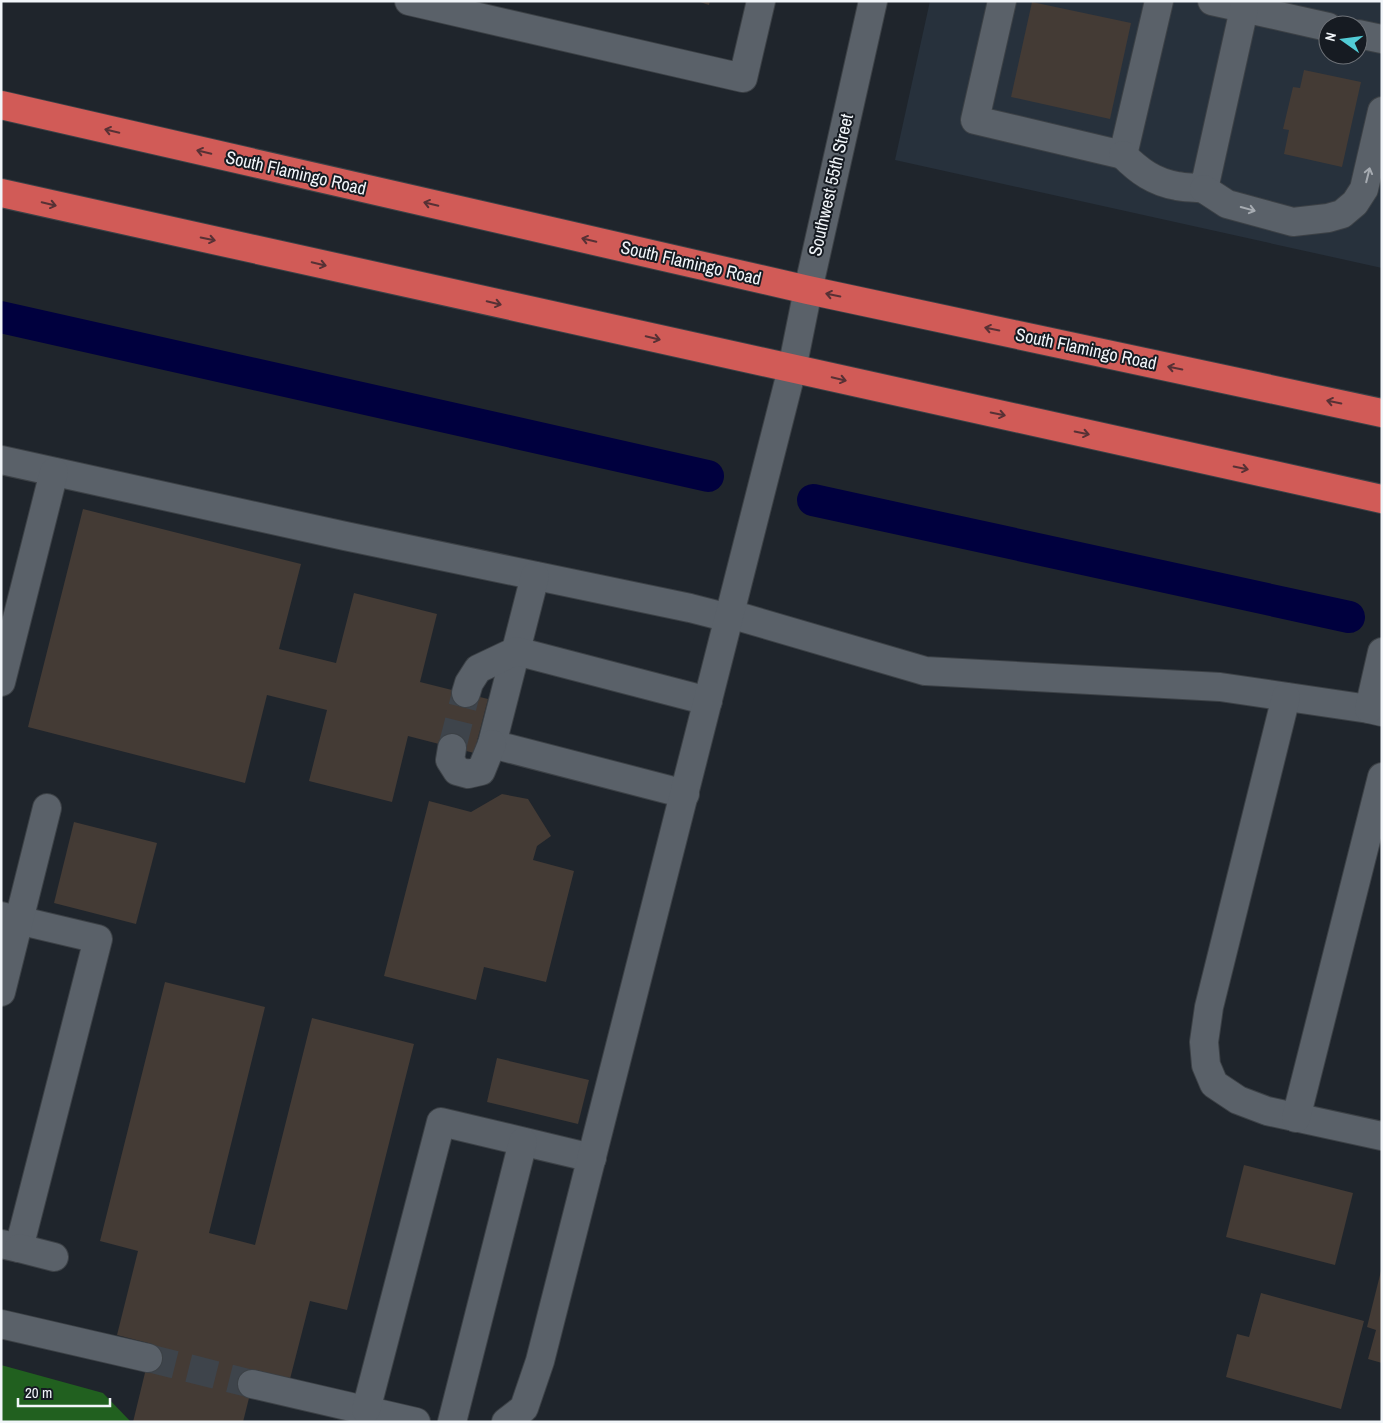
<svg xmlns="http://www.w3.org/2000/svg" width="1383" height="1423" font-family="'Archivo Narrow',sans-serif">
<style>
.built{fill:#27313c;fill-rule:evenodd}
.forest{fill:#21601f}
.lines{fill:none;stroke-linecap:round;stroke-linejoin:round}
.canal{stroke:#00003e;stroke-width:32}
.building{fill:#443b35}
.minor-tunnel{stroke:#3e444b;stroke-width:28;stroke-dasharray:28 14;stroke-linecap:butt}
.minor-casing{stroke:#3c4146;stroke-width:30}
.highway-casing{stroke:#3c4146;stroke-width:30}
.minor{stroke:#5a6169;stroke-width:28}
.highway{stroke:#d15b57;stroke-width:28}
.oneway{stroke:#573135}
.oneway2{stroke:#a6abb1}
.labels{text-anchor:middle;stroke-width:4;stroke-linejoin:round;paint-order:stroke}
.street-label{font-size:18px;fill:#f1f5f9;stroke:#161b22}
</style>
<rect width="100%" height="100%" fill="#1f252c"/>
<path class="built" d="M930,1H1382V268L895,160ZM1328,25H1358V55H1328Z"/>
<path class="forest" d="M1,1365L103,1393L131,1422H1Z"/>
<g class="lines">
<g class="canal">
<path d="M1,317L708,476"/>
<path d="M813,500L1349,617"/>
</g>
</g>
<g class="building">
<path d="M697,1H710L709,5Z"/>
<path d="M1032,2L1131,23L1110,119L1011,97Z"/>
<path d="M1304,70L1361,82L1342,167L1284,154L1289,130L1283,129L1293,87L1300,88Z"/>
<path d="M83,509L301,564L279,649L336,663L354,593L437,614L420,682L488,699L474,753L408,736L392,802L309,781L327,710L267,695L245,783L28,727Z"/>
<path d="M502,794L528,799L551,836L537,846L533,860L574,871L546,982L484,967L476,1000L384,976L429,801L471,812Z"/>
<path d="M74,822L157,843L136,924L54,903Z"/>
<path d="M165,982L265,1007L209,1233L255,1245L312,1018L414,1044L347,1310L310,1301L290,1379L256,1370L243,1422H133L152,1344L117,1335L138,1251L100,1241Z"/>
<path d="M497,1058L589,1080L578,1124L487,1102Z"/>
<path d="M1244,1165L1353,1193L1335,1265L1226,1237Z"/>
<path d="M1381,1271H1382V1363L1368,1359L1376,1330L1367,1327Z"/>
<path d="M1261,1293L1364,1321L1341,1409L1226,1377L1237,1334L1249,1337Z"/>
</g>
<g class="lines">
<g class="minor-tunnel">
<path d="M452,748L466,693"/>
<path d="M148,1358L252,1384"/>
</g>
<g class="minor-casing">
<g id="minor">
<path d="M409,1L743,78L761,1"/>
<path d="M1002,1L975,120L1123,155L1159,1"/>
<path d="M1212,1L1328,27"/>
<path d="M1358,34L1382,39"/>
<path d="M1123,155C1139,171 1154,182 1177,186C1186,188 1195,187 1204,189L1244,9"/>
<path d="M1204,189L1227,204L1293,222L1328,218L1342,214L1355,203L1364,189L1382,111"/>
<path d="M1,460L345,536L690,608L729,618"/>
<path d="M535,576L492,744L685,794"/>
<path d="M730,614L925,671L1220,687L1369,709L1382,712"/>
<path d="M1,682L54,472"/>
<path d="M466,693L469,683L478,669L516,651L708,701"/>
<path d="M1286,697L1209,1007L1204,1042L1206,1065L1214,1084L1238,1100L1267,1111L1382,1136"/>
<path d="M1369,709L1382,652"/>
<path d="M452,748L450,760L457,771L468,774L481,771L492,744"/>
<path d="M1,916L98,939L19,1248L1,1244"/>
<path d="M1,992L47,808"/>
<path d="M1296,1118L1382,777"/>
<path d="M19,1248L54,1257"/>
<path d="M1,1324L148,1358"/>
<path d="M252,1384L416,1422"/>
<path d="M366,1410L441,1122L592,1158"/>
<path d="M452,1422L523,1142"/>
<path d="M506,1422L524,1408L540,1361L792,369L808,290L873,1"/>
</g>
</g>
<g class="highway-casing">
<g id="highway">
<path d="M1,105L808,290L1382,413"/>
<path d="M1,193L1382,499"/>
</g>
</g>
<use href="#minor" class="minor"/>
<use href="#highway" class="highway"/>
</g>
<defs><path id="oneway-shaft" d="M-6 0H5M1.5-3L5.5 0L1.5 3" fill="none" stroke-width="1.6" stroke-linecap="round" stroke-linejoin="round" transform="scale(1.25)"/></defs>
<g class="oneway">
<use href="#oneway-shaft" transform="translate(112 131) rotate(-167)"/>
<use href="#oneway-shaft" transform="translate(204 152) rotate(-167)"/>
<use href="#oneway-shaft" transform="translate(49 204) rotate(13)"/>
<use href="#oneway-shaft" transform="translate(431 204) rotate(-167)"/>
<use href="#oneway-shaft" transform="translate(208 239) rotate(12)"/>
<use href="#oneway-shaft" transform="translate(589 240) rotate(-167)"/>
<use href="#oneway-shaft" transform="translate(319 264) rotate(13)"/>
<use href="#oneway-shaft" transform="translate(833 295) rotate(-168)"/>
<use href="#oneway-shaft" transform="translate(494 303) rotate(13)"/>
<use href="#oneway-shaft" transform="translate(992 329) rotate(-168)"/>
<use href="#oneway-shaft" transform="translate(653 338) rotate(13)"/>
<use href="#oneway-shaft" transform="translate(1175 368) rotate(-168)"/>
<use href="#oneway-shaft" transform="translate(839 379) rotate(13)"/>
<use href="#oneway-shaft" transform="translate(1334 402) rotate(-168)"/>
<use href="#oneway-shaft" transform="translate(998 414) rotate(12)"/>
<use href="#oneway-shaft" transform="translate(1082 433) rotate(12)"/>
<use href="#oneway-shaft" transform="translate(1241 468) rotate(12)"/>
</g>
<g class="oneway2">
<use href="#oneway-shaft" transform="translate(1368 175) rotate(-76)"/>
<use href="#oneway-shaft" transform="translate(1248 209) rotate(15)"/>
</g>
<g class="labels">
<g class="street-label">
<text transform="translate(296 173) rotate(13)" y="6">South Flamingo Road</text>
<text transform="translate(831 185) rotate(-77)" y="6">Southwest 55th Street</text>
<text transform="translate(691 263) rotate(13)" y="6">South Flamingo Road</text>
<text transform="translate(1086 349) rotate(12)" y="6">South Flamingo Road</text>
</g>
</g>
<rect width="1383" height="1423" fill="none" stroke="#f1f5f9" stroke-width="5"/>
<g transform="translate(1343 40) rotate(284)"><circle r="24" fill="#161b22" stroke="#6e7278"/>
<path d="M0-4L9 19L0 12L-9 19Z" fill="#52ccd6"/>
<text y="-8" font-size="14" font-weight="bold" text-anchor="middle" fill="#f1f5f9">N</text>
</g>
<path d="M18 1398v8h92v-8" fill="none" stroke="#f1f5f9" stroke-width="2.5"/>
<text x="25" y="1398" font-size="15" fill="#f1f5f9" stroke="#161b22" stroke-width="4" paint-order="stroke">20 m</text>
</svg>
